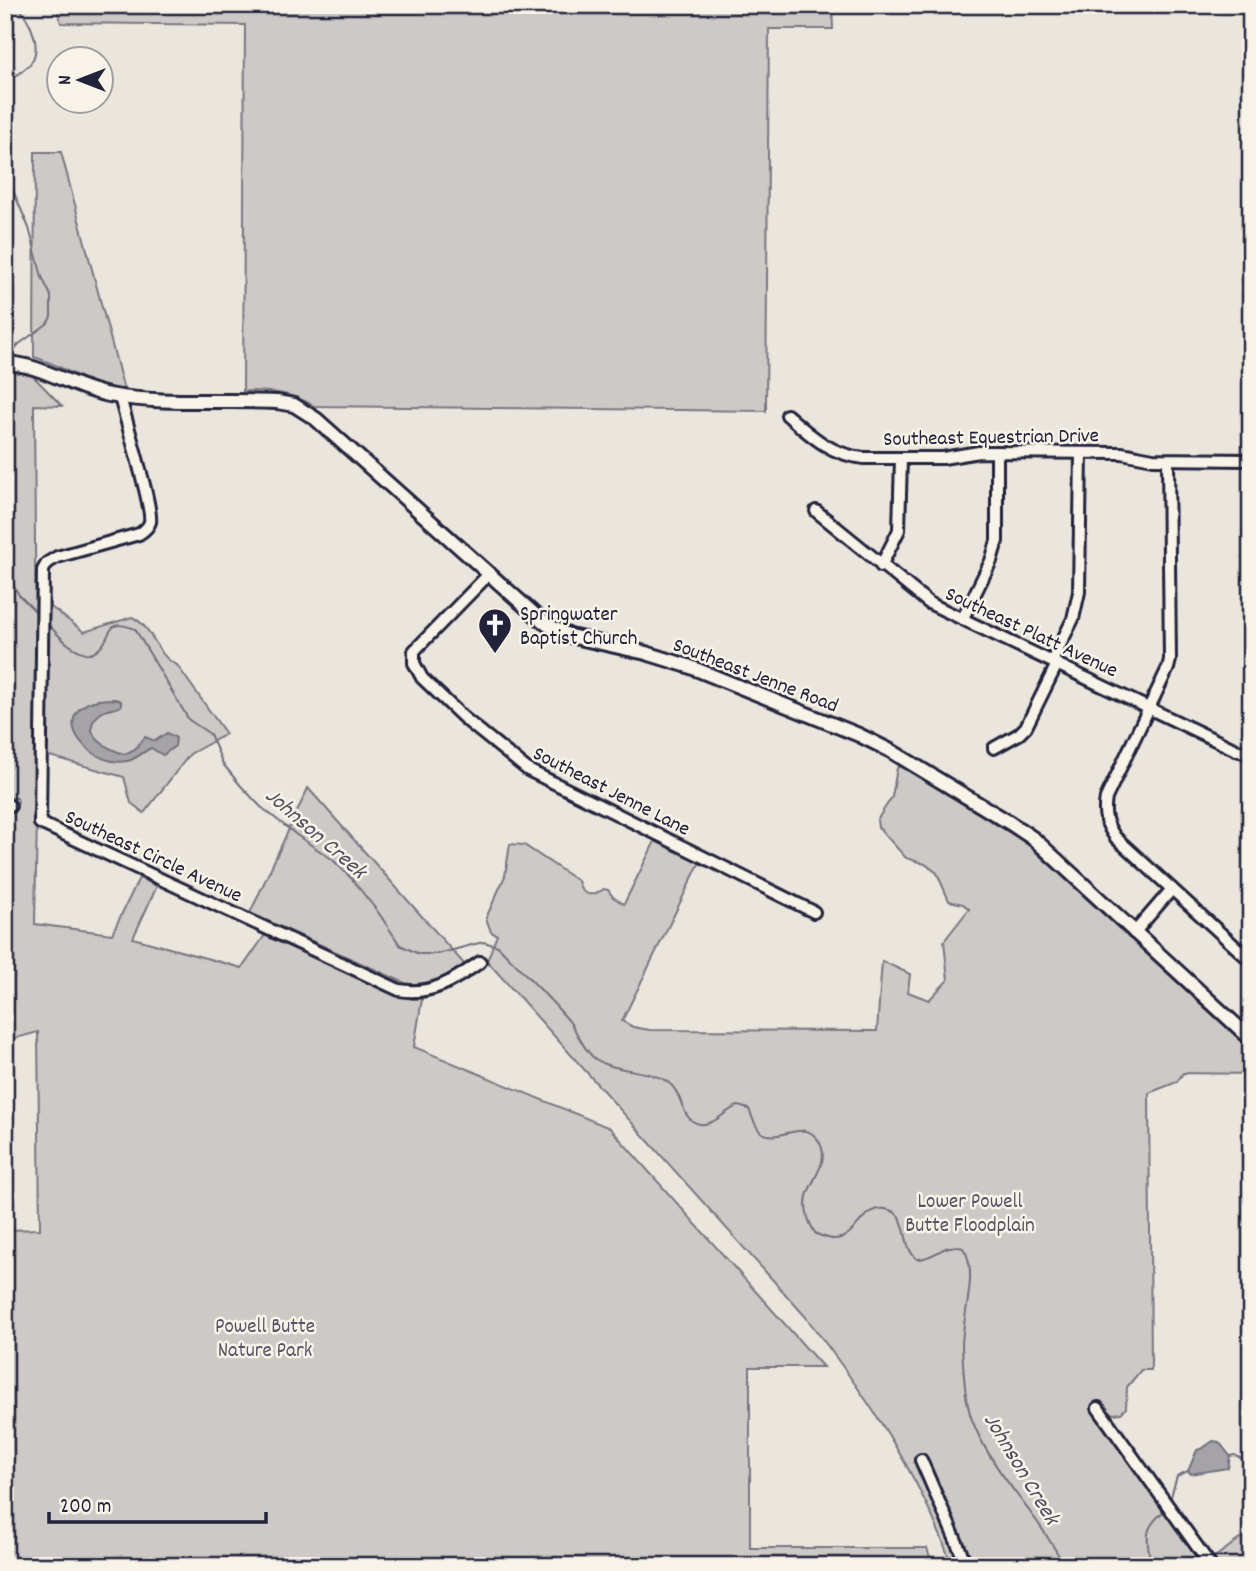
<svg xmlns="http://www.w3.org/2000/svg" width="1256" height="1571" font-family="Dekko,sans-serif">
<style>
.green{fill:#cdc9c6;stroke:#787680;stroke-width:2}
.water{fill:#a6a3a6;stroke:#716f7b;stroke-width:2}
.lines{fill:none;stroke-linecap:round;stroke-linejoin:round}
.stream{stroke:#716f7b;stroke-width:2}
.minor-casing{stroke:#22223b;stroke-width:16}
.major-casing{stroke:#22223b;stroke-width:18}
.minor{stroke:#f7f3e8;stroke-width:10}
.major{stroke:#f7f3e8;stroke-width:12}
.labels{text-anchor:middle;stroke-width:5;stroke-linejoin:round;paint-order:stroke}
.street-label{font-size:21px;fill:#22223b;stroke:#f7f3e8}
.poi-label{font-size:21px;fill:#22223b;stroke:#f7f3e8;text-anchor:start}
.park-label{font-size:21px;fill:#555465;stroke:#f7f3e8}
.water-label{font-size:23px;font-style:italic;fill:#504f60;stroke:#f7f3e8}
</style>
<rect width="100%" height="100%" fill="#eae6de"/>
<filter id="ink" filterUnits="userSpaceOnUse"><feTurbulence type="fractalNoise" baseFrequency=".0143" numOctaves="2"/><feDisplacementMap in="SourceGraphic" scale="14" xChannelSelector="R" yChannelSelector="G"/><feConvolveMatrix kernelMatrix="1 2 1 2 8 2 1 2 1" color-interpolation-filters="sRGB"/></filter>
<g filter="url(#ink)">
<g class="green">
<path d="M56,5H832L833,29H769L766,411L314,406C291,392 270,391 243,391L245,25L61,23Z"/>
<path d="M35,152H61L124,390C85,386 68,367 34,357Z"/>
<path d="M5,371L31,374L62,406L34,405L37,816L35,924L112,934L139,878L157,886L133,938L242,968L265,935L389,992L412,999H422L414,1047L610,1128L823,1367H750V1548H927L933,1566H5V1222L8,1230L40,1229L38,1032L5,1041V811H10L18,802L17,798H5Z"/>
<path d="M47,604L84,632L132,617C155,628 156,657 177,665L226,734L190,754L144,813L131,803L124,777L46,755Z"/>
<path d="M901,766L1025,842L1251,1050V1074L1183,1073L1177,1082L1149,1093L1151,1370H1141L1127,1387L1126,1408L1121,1413L1114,1414L1105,1411L1100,1419L1204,1566H952C920,1473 864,1393 805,1316L487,961L497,935L491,932L486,918L505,876L510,844L524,845L578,881C582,897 592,897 604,889L608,890L613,897L624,904L656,839L700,862L622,1021L633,1027L650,1030L877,1031L882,961L910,974L908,992L929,1000L948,980L944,941L969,909L963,904L949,901L937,873L925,864L906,858L878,827L877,820L892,797L897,768Z"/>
<path d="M308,788L466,966C446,980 429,988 405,983L250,913Z"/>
<path d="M1244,1536L1251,1546V1566H1216L1212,1559Z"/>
</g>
<g class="water">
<path d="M115,699L121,701V706C115,710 107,708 101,713C76,732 108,750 125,754L135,749L145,737L155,741L167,733L176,738L175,746L163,755L151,748C142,752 137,759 127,761C94,768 50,722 88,703C96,699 106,699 115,699Z"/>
<path d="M1213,1441L1219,1442L1230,1456L1228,1468L1191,1474L1188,1471L1197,1450L1203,1448Z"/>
</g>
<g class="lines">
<g class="stream">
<path d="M5,84C12,78 21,73 28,66C45,49 30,21 17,5"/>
<path d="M5,131V142"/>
<path d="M5,151L7,171L14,193L29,228L42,277L51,296V317L47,324L19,344L8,357"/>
<path d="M5,571L19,595L38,614"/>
<path d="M47,623C60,637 71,651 91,654C117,642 100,615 135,629L189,720L210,734L223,764L241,786L261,807L298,836L333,860L351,878L378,912L400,945L419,954H438L483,942L498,946C522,971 547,995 569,1021C578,1033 585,1053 597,1060C619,1073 649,1068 669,1083C684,1094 680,1121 700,1124C715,1126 725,1110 738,1106L749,1109C752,1117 755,1128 762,1133C780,1143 804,1118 818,1140C832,1160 812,1178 807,1196C804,1209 809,1223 815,1233C860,1257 854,1200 889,1210C910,1215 901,1248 917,1259C936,1259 944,1241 963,1248C980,1271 961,1319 962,1348C964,1373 964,1404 975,1427C989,1460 1012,1488 1033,1516C1045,1532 1055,1549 1065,1566"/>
<path d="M1230,1456L1235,1455L1242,1459L1248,1456"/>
<path d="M1170,1500L1177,1476L1188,1471"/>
<path d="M1116,1566L1121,1562L1129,1566"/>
<path d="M1150,1566C1149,1538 1140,1532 1164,1511"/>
</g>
<g class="minor-casing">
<g id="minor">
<path d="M120,397C125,418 153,507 150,522C148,528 144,531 139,534L57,557L47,563L43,570L40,823L399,990C431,996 455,980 480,962"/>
<path d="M787,415C811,436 831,455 864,458H943L979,452L1122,453L1153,459L1251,460"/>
<path d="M1168,460L1170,660L1168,668L1106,798C1103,814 1106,825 1116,838L1251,961"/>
<path d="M816,511L929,603L1236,750L1251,754"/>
<path d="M881,566L899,530L901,459"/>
<path d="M489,574L414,651V663L422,678L465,719L528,770L814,912"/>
<path d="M963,618L991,561L997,541V452"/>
<path d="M1052,661L1073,619L1079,592L1081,453"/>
<path d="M994,748L1019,734L1026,727L1057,664"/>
<path d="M5,805L10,806"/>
<path d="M1134,933L1172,889"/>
<path d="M1098,1408L1211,1566"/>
<path d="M921,1460L967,1566"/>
</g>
</g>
<g class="major-casing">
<path id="major" d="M5,363C42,364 72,388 109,395C164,405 221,399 277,402L294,405L316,419L534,614L548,625L570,636L646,653L688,666L859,735L891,751L1010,823L1034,839L1251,1039"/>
</g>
<use href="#minor" class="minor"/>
<use href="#major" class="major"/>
</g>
</g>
<defs>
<g id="church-pin" transform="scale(1.75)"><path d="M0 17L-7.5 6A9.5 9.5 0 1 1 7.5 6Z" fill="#22223b" stroke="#f7f3e8"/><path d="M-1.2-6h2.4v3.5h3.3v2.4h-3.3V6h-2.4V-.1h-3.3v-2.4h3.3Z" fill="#fff"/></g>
</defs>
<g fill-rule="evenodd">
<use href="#church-pin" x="495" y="625"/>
</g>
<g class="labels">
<g class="street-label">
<text transform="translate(991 436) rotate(-1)" y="7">Southeast Equestrian Drive</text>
<text transform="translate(1032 631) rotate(25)" y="7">Southeast Platt Avenue</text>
<text transform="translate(756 674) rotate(21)" y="7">Southeast Jenne Road</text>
<text transform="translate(612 790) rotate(27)" y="7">Southeast Jenne Lane</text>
<text transform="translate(154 855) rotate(25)" y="7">Southeast Circle Avenue</text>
</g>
<g class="poi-label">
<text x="520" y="620">Springwater<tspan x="520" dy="24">Baptist Church</tspan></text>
</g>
<g class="park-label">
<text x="970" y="1207">Lower Powell<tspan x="970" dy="24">Butte Floodplain</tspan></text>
<text x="265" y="1332">Powell Butte<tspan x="265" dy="24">Nature Park</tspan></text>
</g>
<g class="water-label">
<text transform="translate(317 832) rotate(41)" y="8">Johnson Creek</text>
<text transform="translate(1023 1468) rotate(59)" y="8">Johnson Creek</text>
</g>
</g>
<rect width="1256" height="1571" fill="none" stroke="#f7f3e8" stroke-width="28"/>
<rect x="14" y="14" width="1228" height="1543" fill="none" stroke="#22223b" stroke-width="2.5" filter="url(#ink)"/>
<g transform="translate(80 80) rotate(270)"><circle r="33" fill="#f7f3e8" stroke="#a29fa3" stroke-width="2"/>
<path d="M0-5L12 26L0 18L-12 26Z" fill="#22223b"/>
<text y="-10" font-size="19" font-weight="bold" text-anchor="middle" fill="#22223b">N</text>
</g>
<path d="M49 1512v10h217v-10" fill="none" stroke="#22223b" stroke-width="3.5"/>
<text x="60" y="1512" font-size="21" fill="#22223b" stroke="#f7f3e8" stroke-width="5" paint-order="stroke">200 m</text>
</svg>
